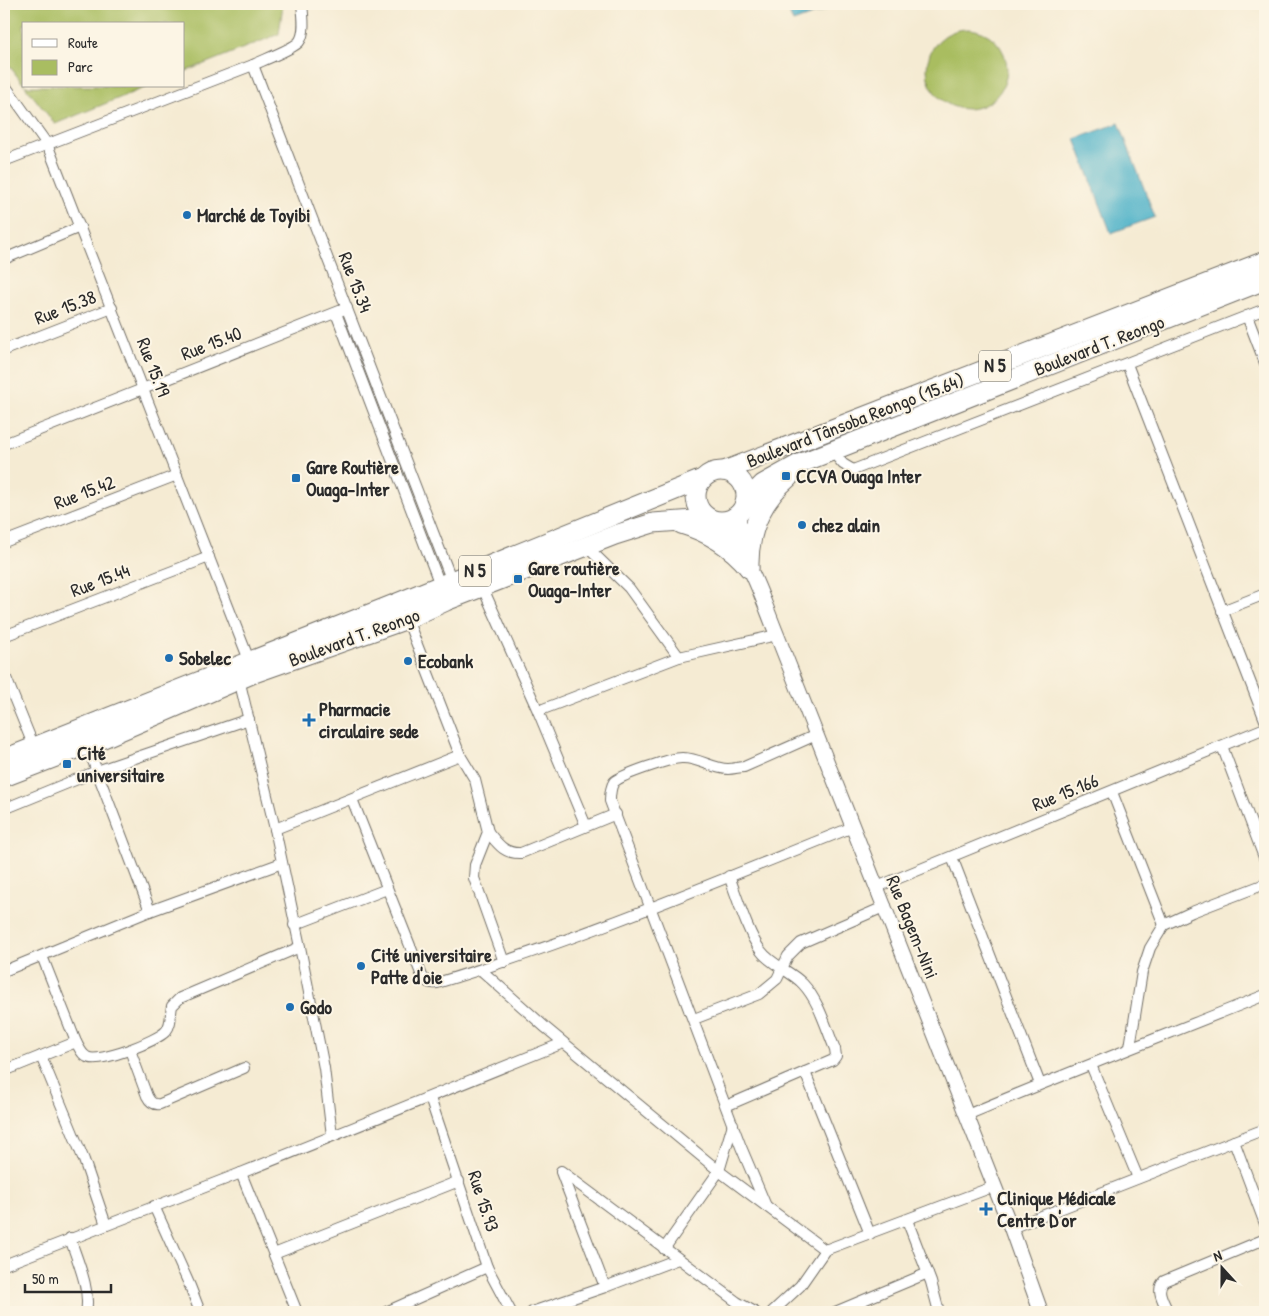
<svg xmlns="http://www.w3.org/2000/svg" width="1269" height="1316" font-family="'Patrick Hand',sans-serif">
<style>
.green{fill:#a9bd61;stroke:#6a7446}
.water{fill:#49b0c8;stroke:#3a6e7a}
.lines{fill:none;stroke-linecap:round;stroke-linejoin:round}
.street-casing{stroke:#726e66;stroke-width:12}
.secondary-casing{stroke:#726e66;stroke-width:16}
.highway-casing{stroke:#726e66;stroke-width:21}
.street{stroke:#fff;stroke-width:10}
.secondary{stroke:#fff;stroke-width:14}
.highway{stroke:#fff;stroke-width:19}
.poi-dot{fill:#1f6fb2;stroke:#fcf5e5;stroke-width:2}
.labels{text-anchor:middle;stroke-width:4;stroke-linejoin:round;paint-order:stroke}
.shield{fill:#fcf5e5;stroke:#6a6863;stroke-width:1}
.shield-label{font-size:18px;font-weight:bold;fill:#2b2b2b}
.poi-label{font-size:19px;font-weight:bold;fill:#2b2b2b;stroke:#fcf5e5;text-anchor:start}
.street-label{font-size:19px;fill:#2b2b2b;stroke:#fcf5e5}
</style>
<rect width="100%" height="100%" fill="#fcf5e5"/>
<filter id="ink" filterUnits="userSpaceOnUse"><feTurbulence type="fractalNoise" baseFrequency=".02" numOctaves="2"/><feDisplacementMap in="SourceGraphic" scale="10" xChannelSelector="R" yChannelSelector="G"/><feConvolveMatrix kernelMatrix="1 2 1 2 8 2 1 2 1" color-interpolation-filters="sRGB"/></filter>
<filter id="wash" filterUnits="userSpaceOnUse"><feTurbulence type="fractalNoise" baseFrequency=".0096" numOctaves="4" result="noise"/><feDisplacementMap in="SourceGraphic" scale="20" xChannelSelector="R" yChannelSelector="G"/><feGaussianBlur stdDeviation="1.12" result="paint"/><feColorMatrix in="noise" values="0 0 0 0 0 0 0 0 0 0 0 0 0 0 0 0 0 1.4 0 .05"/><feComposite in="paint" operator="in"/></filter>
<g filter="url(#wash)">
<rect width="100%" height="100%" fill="#f5ebd3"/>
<g class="green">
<path d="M4,4H283L279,34L184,72V24H24V85L4,59Z"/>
<circle cx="967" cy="69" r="40"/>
<path d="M25,86H149L55,124Z"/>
</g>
<g class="water">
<path d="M786,4H831L833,7L793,22Z"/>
<path d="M1119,123L1155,217L1111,233L1075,139Z"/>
</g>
</g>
<g filter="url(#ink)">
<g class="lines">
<g class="street-casing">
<g id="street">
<path d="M253,65L453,584"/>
<path d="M4,84L47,144L251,665"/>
<path d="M4,161L253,65C263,60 293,49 299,42C306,33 303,15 302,4"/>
<path d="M4,259L80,227"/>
<path d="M336,313L442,590"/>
<path d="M1247,316L1265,363"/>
<path d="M4,350L112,308"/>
<path d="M1127,364L1265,720"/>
<path d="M4,444L347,308"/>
<path d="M832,451L843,464L853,470L1265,309"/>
<path d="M4,542L177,475"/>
<path d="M586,546L629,588L679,657"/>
<path d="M481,584L538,711L586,826"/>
<path d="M1222,611L1265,594"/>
<path d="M407,619L460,755L475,780L488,832L475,865L474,878L504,962"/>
<path d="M4,636L209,557"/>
<path d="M4,673L34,747"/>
<path d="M238,675L275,829L300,947L324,1068L332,1136"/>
<path d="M538,711L679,657L777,635"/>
<path d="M87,745L150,911"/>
<path d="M1222,746L1265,860"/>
<path d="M1112,792L1164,925"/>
<path d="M352,799L422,976C426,982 429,984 437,983C579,940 715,882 853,827"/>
<path d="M4,809L97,771L249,719"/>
<path d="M275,829L460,755"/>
<path d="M488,832C498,844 504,854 521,853L616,814"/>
<path d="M952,857L1040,1084"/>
<path d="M877,887L1265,728"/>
<path d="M294,925L387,889"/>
<path d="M42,956L76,1042C79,1047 81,1054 87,1057C99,1064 157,1041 166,1031C172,1024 170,1014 172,1006L180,998L300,947"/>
<path d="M481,970L546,1028L719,1171L825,1250"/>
<path d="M4,971L150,911L282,863"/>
<path d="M694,1019L759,994L777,979L788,956L801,943L886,906"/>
<path d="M1130,1047L1142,972L1150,948L1164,925L1192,912L1265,884"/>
<path d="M130,1050L147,1096C150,1102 153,1105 160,1104L244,1068"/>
<path d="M41,1056L84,1160L106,1225"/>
<path d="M1091,1065L1138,1178"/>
<path d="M4,1071L76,1042"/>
<path d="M805,1072L870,1234"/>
<path d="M430,1098L487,1267L511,1312"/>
<path d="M726,1106L833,1060L836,1056L835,1049C826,1028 819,1001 803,984C791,971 771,965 761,951C748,934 737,897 729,876"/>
<path d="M967,1115C1066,1073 1166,1035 1265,995"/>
<path d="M1234,1141L1265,1224"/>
<path d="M561,1171L737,1302L755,1312"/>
<path d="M561,1172L605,1287"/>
<path d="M241,1173L297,1312"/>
<path d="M154,1206L190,1286L200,1312"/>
<path d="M766,1206L741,1147L610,801C610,795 610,788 614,782C621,775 673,757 683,758C699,758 713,769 728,769C734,769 739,767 744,767L816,735"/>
<path d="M907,1220L931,1282L939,1312"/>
<path d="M1011,1228L1265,1129"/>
<path d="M70,1238C77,1260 91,1290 86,1312"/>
<path d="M664,1249L719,1171L733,1124"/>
<path d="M274,1254L459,1181"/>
<path d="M4,1265L241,1173L563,1043"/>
<path d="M386,1312L487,1267"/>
<path d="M532,1312L605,1287L678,1259"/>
<path d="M772,1312L800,1286L825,1250L995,1186"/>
<path d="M835,1312L928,1273"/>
<path d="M1168,1312C1164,1302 1155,1290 1164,1281L1265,1239"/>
</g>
</g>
<g class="secondary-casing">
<g id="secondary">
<path d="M739,513V531L743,551"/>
<path d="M715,521C748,549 761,596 777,635L1011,1228L1041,1312"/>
</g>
</g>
<g class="highway-casing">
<g id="highway">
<circle cx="721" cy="496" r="25"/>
<path d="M724,471L1265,261"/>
<path d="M746,501L763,484L799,464L1265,280"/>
<path d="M681,524C708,532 731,546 749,568"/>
<path d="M749,568C748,532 761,501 789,477"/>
<path d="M4,759L397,603L700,480"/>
<path d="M4,777L87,745L254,673L407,619L446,601L615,535L653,523L709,519"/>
</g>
</g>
<use href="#street" class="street"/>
<use href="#secondary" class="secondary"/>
<use href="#highway" class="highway"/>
</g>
</g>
<g class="poi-dot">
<circle cx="187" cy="215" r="5"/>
<rect x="781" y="471" width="10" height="10" rx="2.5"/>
<rect x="291" y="473" width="10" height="10" rx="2.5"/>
<circle cx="802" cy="525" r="5"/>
<rect x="513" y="574" width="10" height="10" rx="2.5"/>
<circle cx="169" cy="658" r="5"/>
<circle cx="408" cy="661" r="5"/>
<path d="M306.5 712.5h5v5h5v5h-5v5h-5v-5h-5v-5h5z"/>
<rect x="62" y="759" width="10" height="10" rx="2.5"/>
<circle cx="361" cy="966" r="5"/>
<circle cx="290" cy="1007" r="5"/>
<path d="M983.5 1201.5h5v5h5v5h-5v5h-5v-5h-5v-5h5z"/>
</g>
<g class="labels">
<g class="shield">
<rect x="979" y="350.5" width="32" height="31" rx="4"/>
<rect x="459" y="555.5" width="32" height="31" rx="4"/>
</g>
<g class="shield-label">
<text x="995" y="372">N 5</text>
<text x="475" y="577">N 5</text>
</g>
<g class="poi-label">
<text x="197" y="222">Marché de Toyibi</text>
<text x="306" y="474">Gare Routière<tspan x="306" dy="22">Ouaga-Inter</tspan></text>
<text x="796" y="483">CCVA Ouaga Inter</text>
<text x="812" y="532">chez alain</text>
<text x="528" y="575">Gare routière<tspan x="528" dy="22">Ouaga-Inter</tspan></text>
<text x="179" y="665">Sobelec</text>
<text x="418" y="668">Ecobank</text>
<text x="319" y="716">Pharmacie<tspan x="319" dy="22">circulaire sede</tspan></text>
<text x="77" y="760">Cité<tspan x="77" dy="22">universitaire</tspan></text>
<text x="371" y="962">Cité universitaire<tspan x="371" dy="22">Patte d'oie</tspan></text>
<text x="300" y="1014">Godo</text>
<text x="997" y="1205">Clinique Médicale<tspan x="997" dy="22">Centre D'or</tspan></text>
</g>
<g class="street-label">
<text transform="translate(356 282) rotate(69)" y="7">Rue 15.34</text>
<text transform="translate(65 307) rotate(-21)" y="7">Rue 15.38</text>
<text transform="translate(211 343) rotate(-21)" y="7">Rue 15.40</text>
<text transform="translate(1099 345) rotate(-21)" y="7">Boulevard T. Reongo</text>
<text transform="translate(154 367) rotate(69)" y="7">Rue 15.19</text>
<text transform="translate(855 420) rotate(-21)" y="7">Boulevard Tânsoba Reongo (15.64)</text>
<text transform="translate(84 492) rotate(-21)" y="7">Rue 15.42</text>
<text transform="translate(100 580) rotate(-21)" y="7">Rue 15.44</text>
<text transform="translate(354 637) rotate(-20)" y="7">Boulevard T. Reongo</text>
<text transform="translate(1065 792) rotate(-22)" y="7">Rue 15.166</text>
<text transform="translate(913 927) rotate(68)" y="7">Rue Bagem-Nini</text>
<text transform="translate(484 1201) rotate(72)" y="7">Rue 15.93</text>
</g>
</g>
<rect width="1269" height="1316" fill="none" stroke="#fcf5e5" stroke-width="20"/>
<rect x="22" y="22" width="162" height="65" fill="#fcf5e5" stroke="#a8a49b"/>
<rect x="32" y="39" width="25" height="8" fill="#ffffff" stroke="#a8a49b"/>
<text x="68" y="48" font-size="15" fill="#2b2b2b">Route</text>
<rect x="32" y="60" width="25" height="15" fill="#a9bd61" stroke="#a8a49b"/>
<text x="68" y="72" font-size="15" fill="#2b2b2b">Parc</text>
<g transform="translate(1222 1268) rotate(339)" stroke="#fcf5e5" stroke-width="4" paint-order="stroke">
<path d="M0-4L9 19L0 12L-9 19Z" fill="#2b2b2b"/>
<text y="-8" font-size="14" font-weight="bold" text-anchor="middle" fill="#2b2b2b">N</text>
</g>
<path d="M25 1284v8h86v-8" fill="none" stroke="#2b2b2b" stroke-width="2.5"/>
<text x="32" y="1284" font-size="15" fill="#2b2b2b" stroke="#fcf5e5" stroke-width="4" paint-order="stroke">50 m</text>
</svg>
